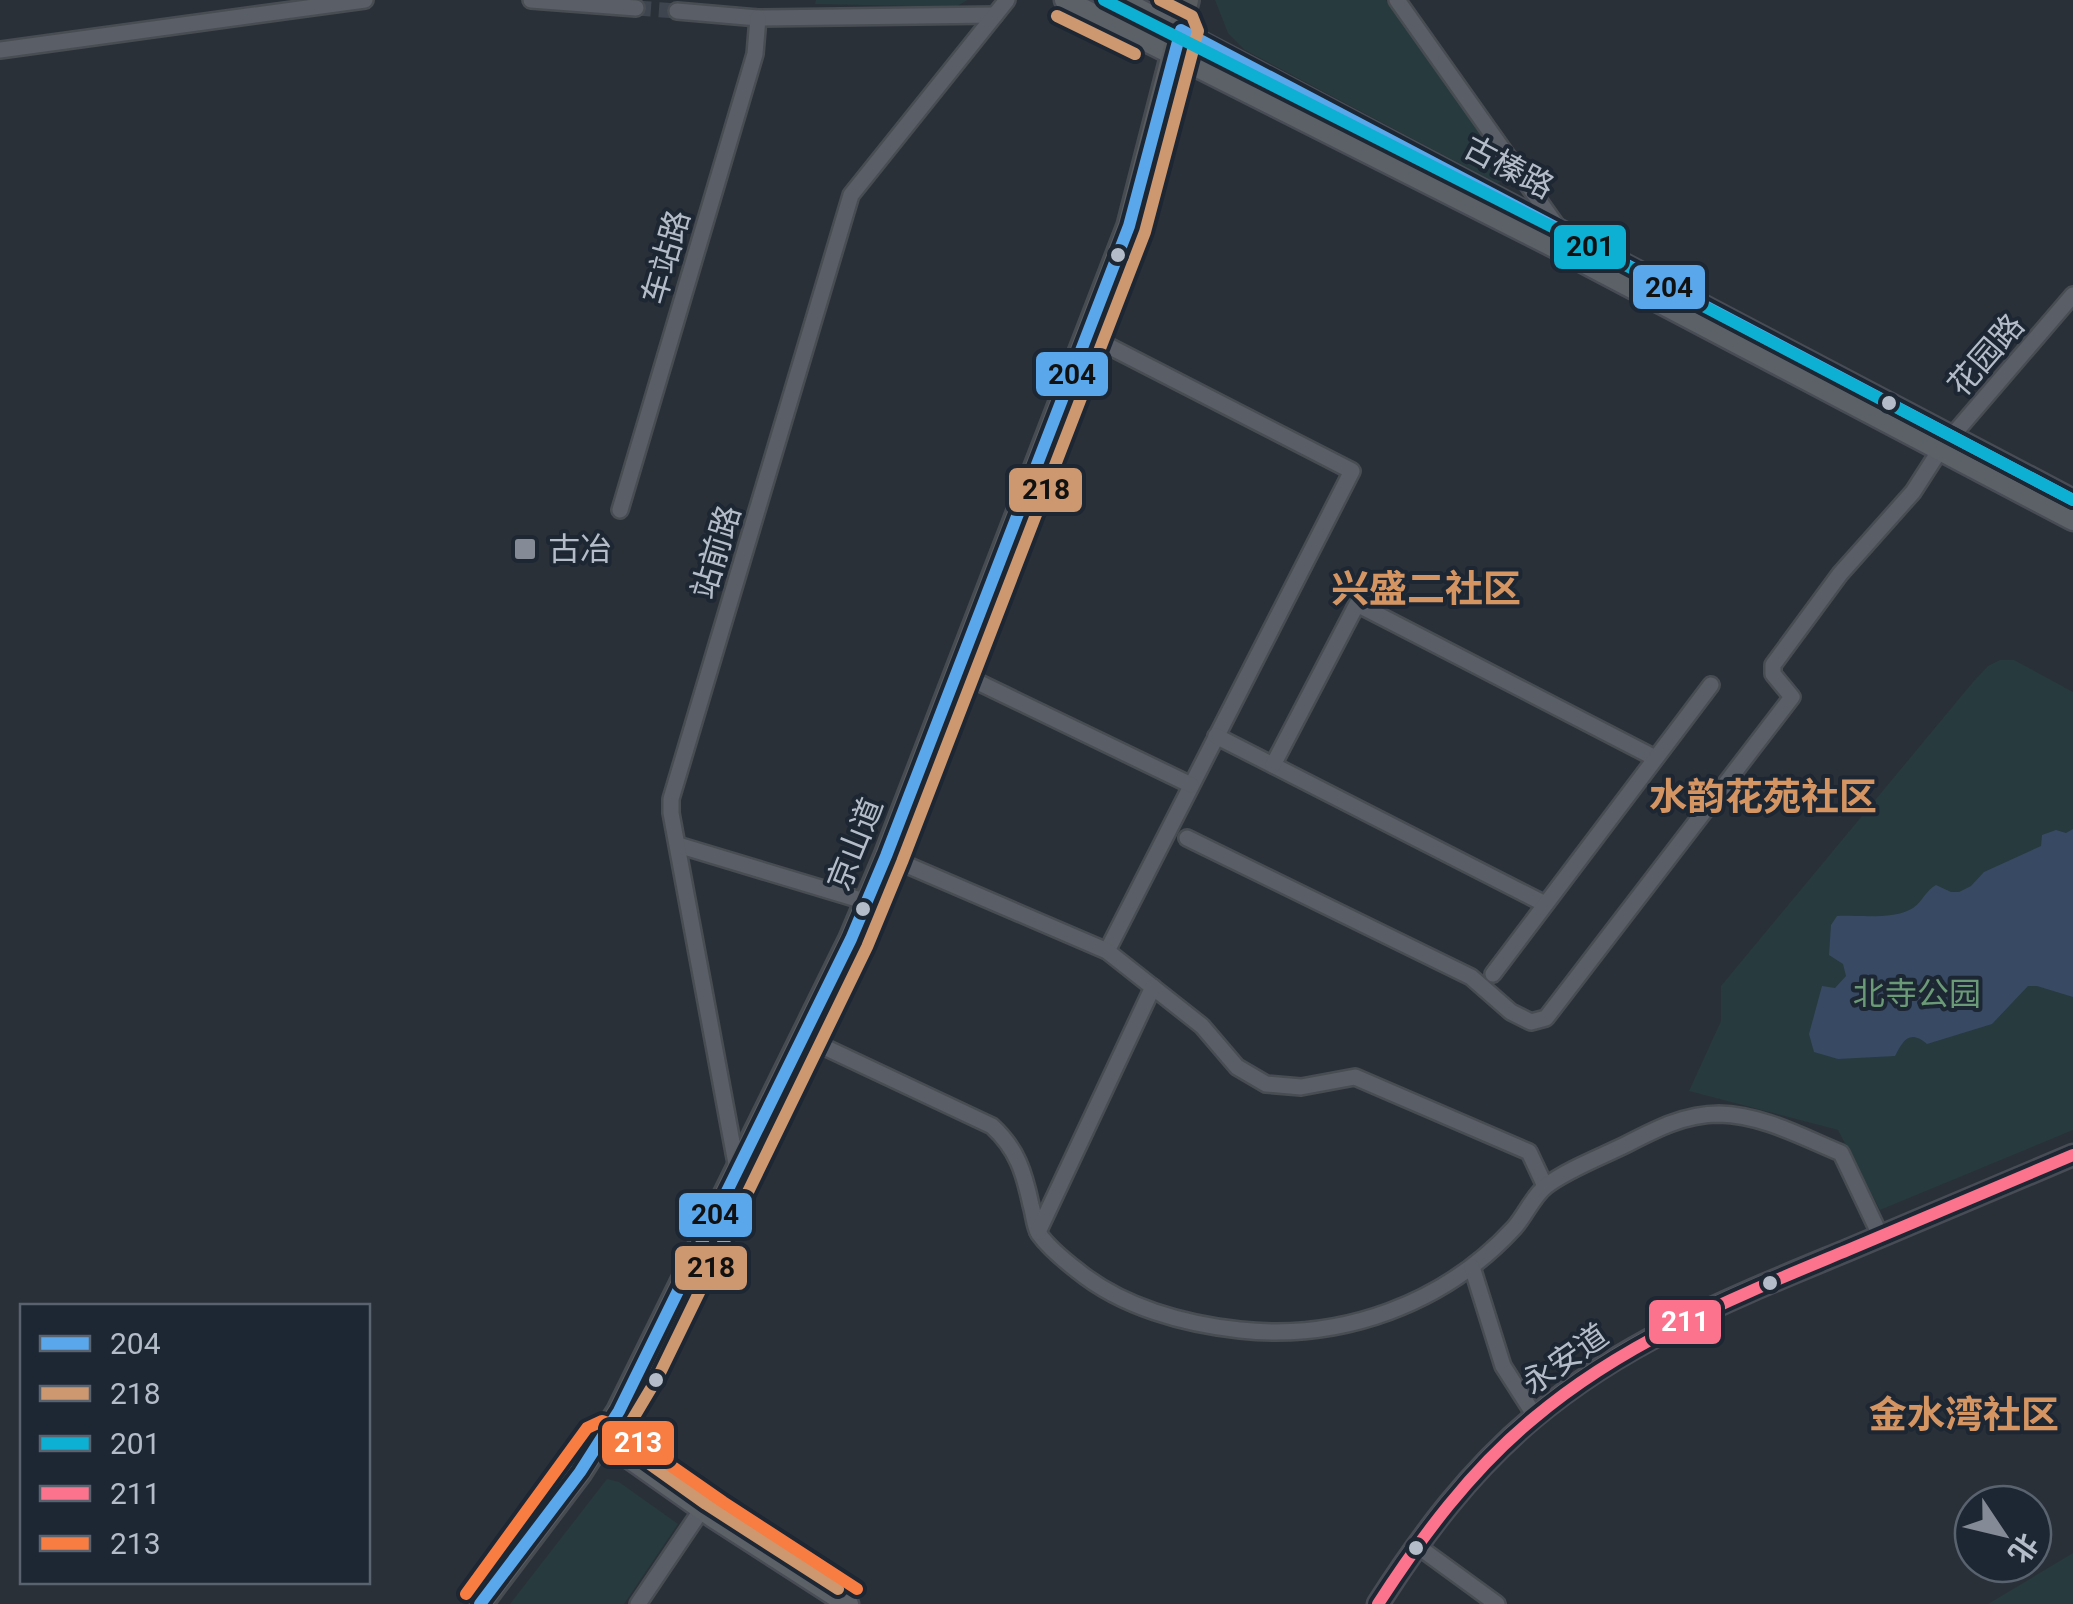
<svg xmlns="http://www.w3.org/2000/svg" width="2073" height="1604" font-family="Roboto,'Noto Sans SC',sans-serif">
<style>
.green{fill:#273a3e}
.water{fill:#384963}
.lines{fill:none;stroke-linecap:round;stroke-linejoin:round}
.minor-tunnel{stroke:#3f454e;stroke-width:15;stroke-dasharray:15 8;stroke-linecap:butt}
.minor-casing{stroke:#484c53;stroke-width:20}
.major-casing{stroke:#484c55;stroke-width:25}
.highway-casing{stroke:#474c53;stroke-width:28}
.minor{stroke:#5a5e66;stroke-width:15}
.major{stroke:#5c6168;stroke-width:20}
.highway{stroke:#5a5d60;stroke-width:22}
.bus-1-casing{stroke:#1d2633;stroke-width:20}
.bus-2-casing{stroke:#1d2633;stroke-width:20}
.bus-3-casing{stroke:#1d2633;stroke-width:20}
.bus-4-casing{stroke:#1d2633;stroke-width:20}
.bus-5-casing{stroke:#1d2633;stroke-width:20}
.bus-1{stroke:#5aa8eb;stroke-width:12}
.bus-2{stroke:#cd976f;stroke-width:12}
.bus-3{stroke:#0dafd3;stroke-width:12}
.bus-4{stroke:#fc738d;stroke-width:12}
.bus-5{stroke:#f77d43;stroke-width:12}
.bus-dot{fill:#b4bcc9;stroke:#1d2633;stroke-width:4}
.poi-dot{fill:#848b96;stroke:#1d2633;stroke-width:4}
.labels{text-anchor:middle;stroke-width:8;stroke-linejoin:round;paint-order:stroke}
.street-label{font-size:32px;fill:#b4bcc9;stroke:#1d2633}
.poi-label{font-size:32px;fill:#b4bcc9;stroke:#1d2633;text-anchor:start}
.park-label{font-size:32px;fill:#6b9a76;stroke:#1d2633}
.quarter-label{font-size:38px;font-weight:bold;fill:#d59563;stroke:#1d2633}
.line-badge{stroke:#1d2633;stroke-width:4}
.badge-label{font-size:28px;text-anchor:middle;font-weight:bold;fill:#fff}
.pale-badge-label{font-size:28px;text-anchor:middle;font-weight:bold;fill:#111}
</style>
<rect width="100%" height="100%" fill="#2a3038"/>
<g class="green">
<path d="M816,0H967L956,7L815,4Z"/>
<path d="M1215,0H1386L1506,171L1498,184L1245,50L1228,33Z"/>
<path d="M2000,660H2014L2073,692V1130L1880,1210L1838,1130L1689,1091L1721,1021V986L1973,682L1988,666Z"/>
<path d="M607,1479L619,1482L678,1524L624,1604H510Z"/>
<path d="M2073,1553V1604H1988Z"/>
</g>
<path class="water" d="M2073,829V997L2037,986H2028L1992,1024L1927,1044C1909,1029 1903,1041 1895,1056L1838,1059L1814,1052L1809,1034L1822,986L1835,988L1846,976L1843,964L1829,955L1831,925L1837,916C1858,915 1895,920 1913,908C1923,901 1926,890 1936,885L1951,892H1959L1971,886L1984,872L2041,846L2042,835L2056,830L2066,833Z"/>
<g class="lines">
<path class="minor-tunnel" d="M636,8L677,11"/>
<g class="minor-casing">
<g id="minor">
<path d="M531,0L636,8"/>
<path d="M1397,0L1559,229"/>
<path d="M677,11L758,18L995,15"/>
<path d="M0,50L365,0"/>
<path d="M1087,335L1352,471L1107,951"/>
<path d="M620,510L755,54L758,18"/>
<path d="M957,672L1191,785"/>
<path d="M1216,736L1545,904"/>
<path d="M1273,765L1357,604L1655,758"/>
<path d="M1187,838L1471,977L1511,1012L1531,1022L1546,1018L1792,697L1773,674V665L1840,574L1913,492L1940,450L2073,295"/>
<path d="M678,845L867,902"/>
<path d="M886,856L1107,951L1202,1026L1237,1067L1266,1084L1301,1087L1355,1077L1529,1152L1545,1186"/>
<path d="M1493,974L1711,685"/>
<path d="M803,1037L992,1126C1017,1149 1024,1172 1031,1205C1034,1214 1034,1226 1039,1234C1049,1248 1065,1261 1078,1271C1122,1307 1184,1324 1240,1330C1342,1341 1444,1304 1514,1228C1525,1216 1533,1196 1546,1186C1566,1170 1603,1156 1627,1144C1656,1129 1685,1114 1719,1114C1763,1115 1802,1137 1841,1153L1881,1237"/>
<path d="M737,1169L671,813V799L851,195L1007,0"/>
<path d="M1038,1232L1153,987"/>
<path d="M1472,1267L1503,1366L1535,1416"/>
<path d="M1416,1545L1497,1604"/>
<path d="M638,1604L696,1518"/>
</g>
</g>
<g class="major-casing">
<g id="major">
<path d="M1065,0L1562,251L2073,520"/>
<path d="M1121,0L2073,500"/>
<path d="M601,1438L713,1517L848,1604"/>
<path d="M1378,1604C1422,1535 1470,1471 1533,1418C1626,1339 1737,1296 1848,1250C1923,1219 1998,1187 2073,1155"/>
</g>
</g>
<g class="highway-casing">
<path id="highway" d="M480,1604L580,1472L619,1411L851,939L886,856L1129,226L1187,0"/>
</g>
<use href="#minor" class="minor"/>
<use href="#major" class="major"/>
<use href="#highway" class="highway"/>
<g class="bus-1-casing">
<path id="bus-1" d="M480,1604L580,1472L619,1411L851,939L886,856L1129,226L1181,30L2073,500"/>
</g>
<g class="bus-2-casing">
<g id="bus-2">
<path d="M1057,16L1135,54"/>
<path d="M838,1589L706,1504L619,1442L659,1375L867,947L902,862L1145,232L1198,31L1192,16L1160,0"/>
</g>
</g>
<g class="bus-3-casing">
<path id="bus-3" d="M1104,0L1570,236L2073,500"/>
</g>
<g class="bus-4-casing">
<path id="bus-4" d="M1378,1604C1422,1536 1471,1470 1534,1418C1626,1340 1738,1296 1848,1250C1923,1219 1998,1187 2073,1155"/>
</g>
<g class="bus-5-casing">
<path id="bus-5" d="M466,1594L587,1428L602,1421L611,1424L723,1502L857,1589"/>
</g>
<use href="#bus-1" class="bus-1"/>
<use href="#bus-2" class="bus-2"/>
<use href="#bus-3" class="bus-3"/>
<use href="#bus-4" class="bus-4"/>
<use href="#bus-5" class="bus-5"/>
</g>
<g class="bus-dot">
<circle cx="1118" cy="255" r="9"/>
<circle cx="1889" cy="403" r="9"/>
<circle cx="863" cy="909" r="9"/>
<circle cx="1770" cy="1283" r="9"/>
<circle cx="656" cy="1380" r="9"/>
<circle cx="1416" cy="1548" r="9"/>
</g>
<rect class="poi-dot" x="513" y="537" width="24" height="24" rx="5"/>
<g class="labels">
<g class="street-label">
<text transform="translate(1509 167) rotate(28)" y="11">古榛路</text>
<text transform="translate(666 257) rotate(-74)" y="11">车站路</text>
<text transform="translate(1986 355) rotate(-49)" y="11">花园路</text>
<text transform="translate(716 552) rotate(-73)" y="11">站前路</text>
<text transform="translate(855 844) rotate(-68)" y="11">京山道</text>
<text transform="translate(1565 1359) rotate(-35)" y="11">永安道</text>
</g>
<g class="poi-label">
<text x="548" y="560">古冶</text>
</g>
<g class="park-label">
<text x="1917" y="1005">北寺公园</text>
</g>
<g class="quarter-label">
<text x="1426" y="602">兴盛二社区</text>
<text x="1763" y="810">水韵花苑社区</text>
<text x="1964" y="1428">金水湾社区</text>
</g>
</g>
<g class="line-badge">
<rect x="1552" y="223" width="76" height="48" rx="10" fill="#0dafd3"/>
<rect x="1631" y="263" width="76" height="48" rx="10" fill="#5aa8eb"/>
<rect x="1034" y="350" width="76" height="48" rx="10" fill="#5aa8eb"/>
<rect x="1007" y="466" width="77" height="48" rx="10" fill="#cd976f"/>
<rect x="677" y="1191" width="77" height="48" rx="10" fill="#5aa8eb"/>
<rect x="673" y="1244" width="76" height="48" rx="10" fill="#cd976f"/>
<rect x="1647" y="1298" width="76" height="48" rx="10" fill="#fc738d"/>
<rect x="600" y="1419" width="76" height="48" rx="10" fill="#f77d43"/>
</g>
<g class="badge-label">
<text x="1685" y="1331">211</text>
<text x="638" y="1452">213</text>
</g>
<g class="pale-badge-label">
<text x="1590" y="256">201</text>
<text x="1669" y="297">204</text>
<text x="1072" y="384">204</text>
<text x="1046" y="499">218</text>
<text x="715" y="1224">204</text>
<text x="711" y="1277">218</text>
</g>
<rect x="20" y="1304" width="350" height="280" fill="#1d2633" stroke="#59626f" stroke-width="2.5"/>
<rect x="40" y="1336" width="50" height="15" fill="#5aa8eb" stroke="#59626f" stroke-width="2.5"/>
<text x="110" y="1354" font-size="30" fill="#b4bcc9">204</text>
<rect x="40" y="1386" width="50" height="15" fill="#cd976f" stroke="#59626f" stroke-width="2.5"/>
<text x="110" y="1404" font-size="30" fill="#b4bcc9">218</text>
<rect x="40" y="1436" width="50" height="15" fill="#0dafd3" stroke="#59626f" stroke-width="2.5"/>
<text x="110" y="1454" font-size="30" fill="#b4bcc9">201</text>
<rect x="40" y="1486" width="50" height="15" fill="#fc738d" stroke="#59626f" stroke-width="2.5"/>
<text x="110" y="1504" font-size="30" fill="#b4bcc9">211</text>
<rect x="40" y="1536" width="50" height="15" fill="#f77d43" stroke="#59626f" stroke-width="2.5"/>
<text x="110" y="1554" font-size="30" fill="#b4bcc9">213</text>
<g transform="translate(2003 1534) rotate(125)"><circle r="48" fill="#1d2633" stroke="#59626f" stroke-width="2.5"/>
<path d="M0-8L18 38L0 25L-18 38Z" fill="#848b96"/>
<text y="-15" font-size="28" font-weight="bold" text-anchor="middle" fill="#b4bcc9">北</text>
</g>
</svg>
